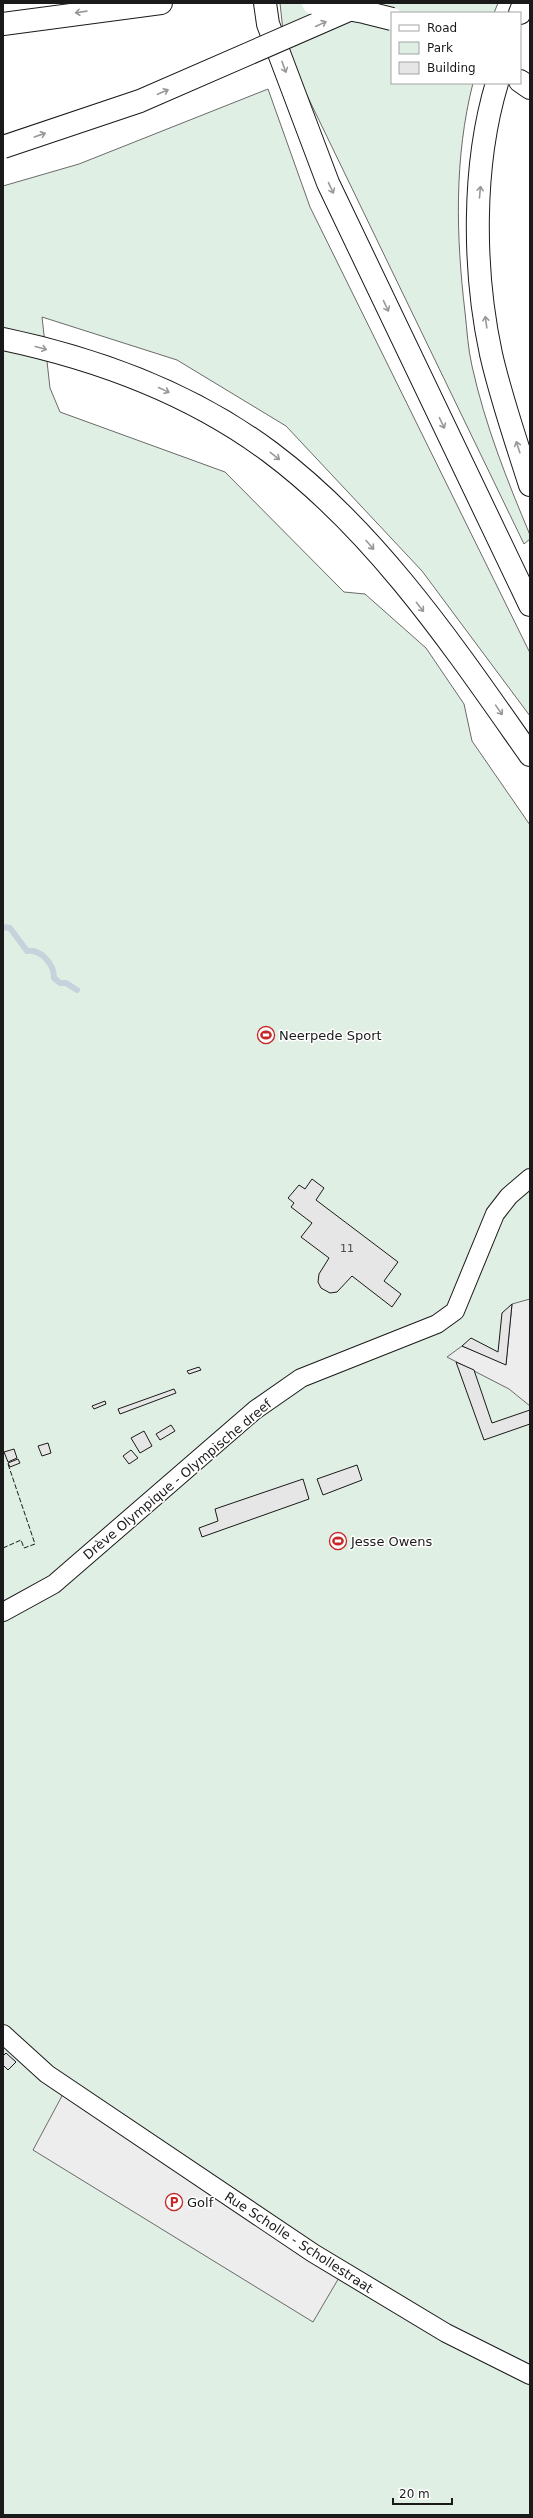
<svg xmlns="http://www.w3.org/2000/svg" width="533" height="2518" font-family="'DejaVu Sans',sans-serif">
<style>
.green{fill:#e0efe3;stroke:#6a6a6a}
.parking{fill:#ededed;stroke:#6a6a6a}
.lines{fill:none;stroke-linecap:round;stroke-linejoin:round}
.stream{stroke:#c6d2dc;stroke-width:6}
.building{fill:#e6e6e6;stroke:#1a1a1a}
.street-casing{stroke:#1a1a1a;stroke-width:20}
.highway-casing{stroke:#1a1a1a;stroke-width:24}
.street{stroke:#fff;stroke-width:18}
.highway{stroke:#fff;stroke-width:22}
.highway-bridge-casing{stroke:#1a1a1a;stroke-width:24;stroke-linecap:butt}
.highway-bridge{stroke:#fff;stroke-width:22}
.fence{stroke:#1a1a1a;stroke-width:1;stroke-dasharray:5 2;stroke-linecap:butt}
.oneway{stroke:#989898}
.labels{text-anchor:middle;stroke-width:3;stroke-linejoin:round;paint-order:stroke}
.number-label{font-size:11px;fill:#4d4d4d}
.poi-label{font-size:13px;fill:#1a1a1a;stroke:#fff;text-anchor:start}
.street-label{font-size:13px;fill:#1a1a1a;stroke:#fff}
</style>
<rect width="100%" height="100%" fill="#fff"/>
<g class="green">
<path d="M280,3H498L494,13H392V83H473C454,158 456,236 465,312C467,330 468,349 472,366C485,425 507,480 530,535V539L524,544L302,85L283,31Z"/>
<path d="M268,89L310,207L530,653V716L422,571L286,426L177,360L42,317L50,388L60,412L225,472L344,592L365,594L426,648L464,704L472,741L530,825V2515H3V186L79,164Z"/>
</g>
<g class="parking">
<path d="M530,1299V1406L509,1389L447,1357L462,1346L506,1364L512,1304Z"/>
<path d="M63,2094L340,2276L313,2322L33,2150Z"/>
</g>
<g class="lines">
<path class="stream" d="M3,927L10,928L27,951C41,949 54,964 54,978L60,983H66L77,990"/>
</g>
<g class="building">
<path d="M312,1179L324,1188L316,1200L398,1262L384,1281L401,1294L392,1307L352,1276L337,1292L330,1293L321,1288L318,1282L319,1274L329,1258L301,1237L312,1223L291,1207L294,1203L288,1198L299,1185L305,1189Z"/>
<path d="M512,1304L506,1365L462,1346L471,1338L498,1352L502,1313Z"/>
<path d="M456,1362L474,1370L492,1423L530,1410V1424L484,1440Z"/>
<path d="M199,1367L201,1370L189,1374L187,1371Z"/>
<path d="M174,1389L176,1393L120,1414L118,1409Z"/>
<path d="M105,1401L106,1404L94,1409L92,1406Z"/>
<path d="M171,1425L175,1431L160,1440L156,1434Z"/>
<path d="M144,1431L152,1446L140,1453L131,1438Z"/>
<path d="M48,1443L51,1453L42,1456L38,1446Z"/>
<path d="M14,1449L17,1458L8,1462L4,1452Z"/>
<path d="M131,1450L138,1458L129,1464L123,1456Z"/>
<path d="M18,1459L20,1463L10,1467L8,1463Z"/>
<path d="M357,1465L362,1480L323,1495L317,1479Z"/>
<path d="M303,1479L309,1499L202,1537L199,1528L218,1521L215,1509Z"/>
<path d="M6,2053L16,2062L8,2070L3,2065V2056Z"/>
</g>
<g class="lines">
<g class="street-casing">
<g id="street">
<path d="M3,1612L54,1584L255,1410L301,1378L437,1324L455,1311L495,1214L509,1196L530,1178"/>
<path d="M3,2034L47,2074L313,2253L446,2333L530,2375"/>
</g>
</g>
<g class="highway-casing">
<g id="highway">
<path d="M265,3L268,24L328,183L530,605"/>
<path d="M520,13L524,3"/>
<path d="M3,24L161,3"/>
<path d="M520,81L530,88"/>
<path d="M497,83C472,166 473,270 491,354C501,398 516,441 530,485"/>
<path d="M3,339C98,359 192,394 270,452C377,532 454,647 530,755"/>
</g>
</g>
<use href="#street" class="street"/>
<use href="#highway" class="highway"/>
<g class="highway-bridge-casing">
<g id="highway-bridge">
<path d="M313,3L364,12L392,19"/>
<path d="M3,147L140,101L365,3"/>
</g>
</g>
<use href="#highway-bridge" class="highway-bridge"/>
<path class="fence" d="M3,1548L21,1540L24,1548L35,1544L8,1464"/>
</g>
<defs><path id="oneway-shaft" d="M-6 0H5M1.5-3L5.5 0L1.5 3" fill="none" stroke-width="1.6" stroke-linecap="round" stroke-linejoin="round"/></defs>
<g class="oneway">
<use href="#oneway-shaft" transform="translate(81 12) rotate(172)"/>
<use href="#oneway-shaft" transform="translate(321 24) rotate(-25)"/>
<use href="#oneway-shaft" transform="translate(284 67) rotate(70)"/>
<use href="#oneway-shaft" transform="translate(163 92) rotate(-23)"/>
<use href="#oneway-shaft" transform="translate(40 135) rotate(-19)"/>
<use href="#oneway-shaft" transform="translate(331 188) rotate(65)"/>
<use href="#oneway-shaft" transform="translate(480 192) rotate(-85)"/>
<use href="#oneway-shaft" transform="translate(386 306) rotate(65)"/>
<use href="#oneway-shaft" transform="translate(486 322) rotate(-98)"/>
<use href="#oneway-shaft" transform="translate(41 348) rotate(15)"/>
<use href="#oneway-shaft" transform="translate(164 390) rotate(25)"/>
<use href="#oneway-shaft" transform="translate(442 423) rotate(64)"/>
<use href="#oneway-shaft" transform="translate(518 447) rotate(-108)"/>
<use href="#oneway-shaft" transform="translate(275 456) rotate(38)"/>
<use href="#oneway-shaft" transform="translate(370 545) rotate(49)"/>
<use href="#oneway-shaft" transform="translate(420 607) rotate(52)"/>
<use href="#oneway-shaft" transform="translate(499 710) rotate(55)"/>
</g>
<defs>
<g id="stadium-ring" transform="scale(0.9)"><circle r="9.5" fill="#fff" stroke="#c62828" stroke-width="1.5"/><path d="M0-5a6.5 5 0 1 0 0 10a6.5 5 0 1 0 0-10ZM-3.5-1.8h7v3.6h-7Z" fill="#c62828"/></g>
<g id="parking-ring" transform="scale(0.9)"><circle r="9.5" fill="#fff" stroke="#c62828" stroke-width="1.5"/><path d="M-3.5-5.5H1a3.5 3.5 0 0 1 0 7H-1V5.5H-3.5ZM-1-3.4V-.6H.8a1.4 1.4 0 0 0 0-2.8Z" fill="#c62828"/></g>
</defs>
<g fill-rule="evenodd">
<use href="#stadium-ring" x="266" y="1035"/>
<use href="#stadium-ring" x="338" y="1541"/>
<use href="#parking-ring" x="174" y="2202"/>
</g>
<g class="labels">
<g class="number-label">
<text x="347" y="1252">11</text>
</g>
<g class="poi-label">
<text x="279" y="1040">Neerpede Sport</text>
<text x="351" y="1546">Jesse Owens</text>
<text x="187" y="2207">Golf</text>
</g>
<g class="street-label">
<text transform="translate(177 1479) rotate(-40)" y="5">Drève Olympique - Olympische dreef</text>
<text transform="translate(299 2242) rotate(33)" y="5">Rue Scholle - Schollestraat</text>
</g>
</g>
<rect width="533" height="2518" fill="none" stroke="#1a1a1a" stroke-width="8"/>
<rect x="391" y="12" width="130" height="72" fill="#ffffff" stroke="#a3a3a3"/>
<rect x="399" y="25" width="20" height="6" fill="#ffffff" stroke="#a3a3a3"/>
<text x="427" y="32" font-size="12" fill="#1a1a1a">Road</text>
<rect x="399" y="42" width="20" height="12" fill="#e0efe3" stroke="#a3a3a3"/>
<text x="427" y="52" font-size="12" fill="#1a1a1a">Park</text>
<rect x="399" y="62" width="20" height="12" fill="#e6e6e6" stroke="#a3a3a3"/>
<text x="427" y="72" font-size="12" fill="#1a1a1a">Building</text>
<path d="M393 2498v6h59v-6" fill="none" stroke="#1a1a1a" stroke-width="2"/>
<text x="399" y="2498" font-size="12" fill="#1a1a1a" stroke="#ffffff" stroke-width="3" paint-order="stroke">20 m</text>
</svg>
